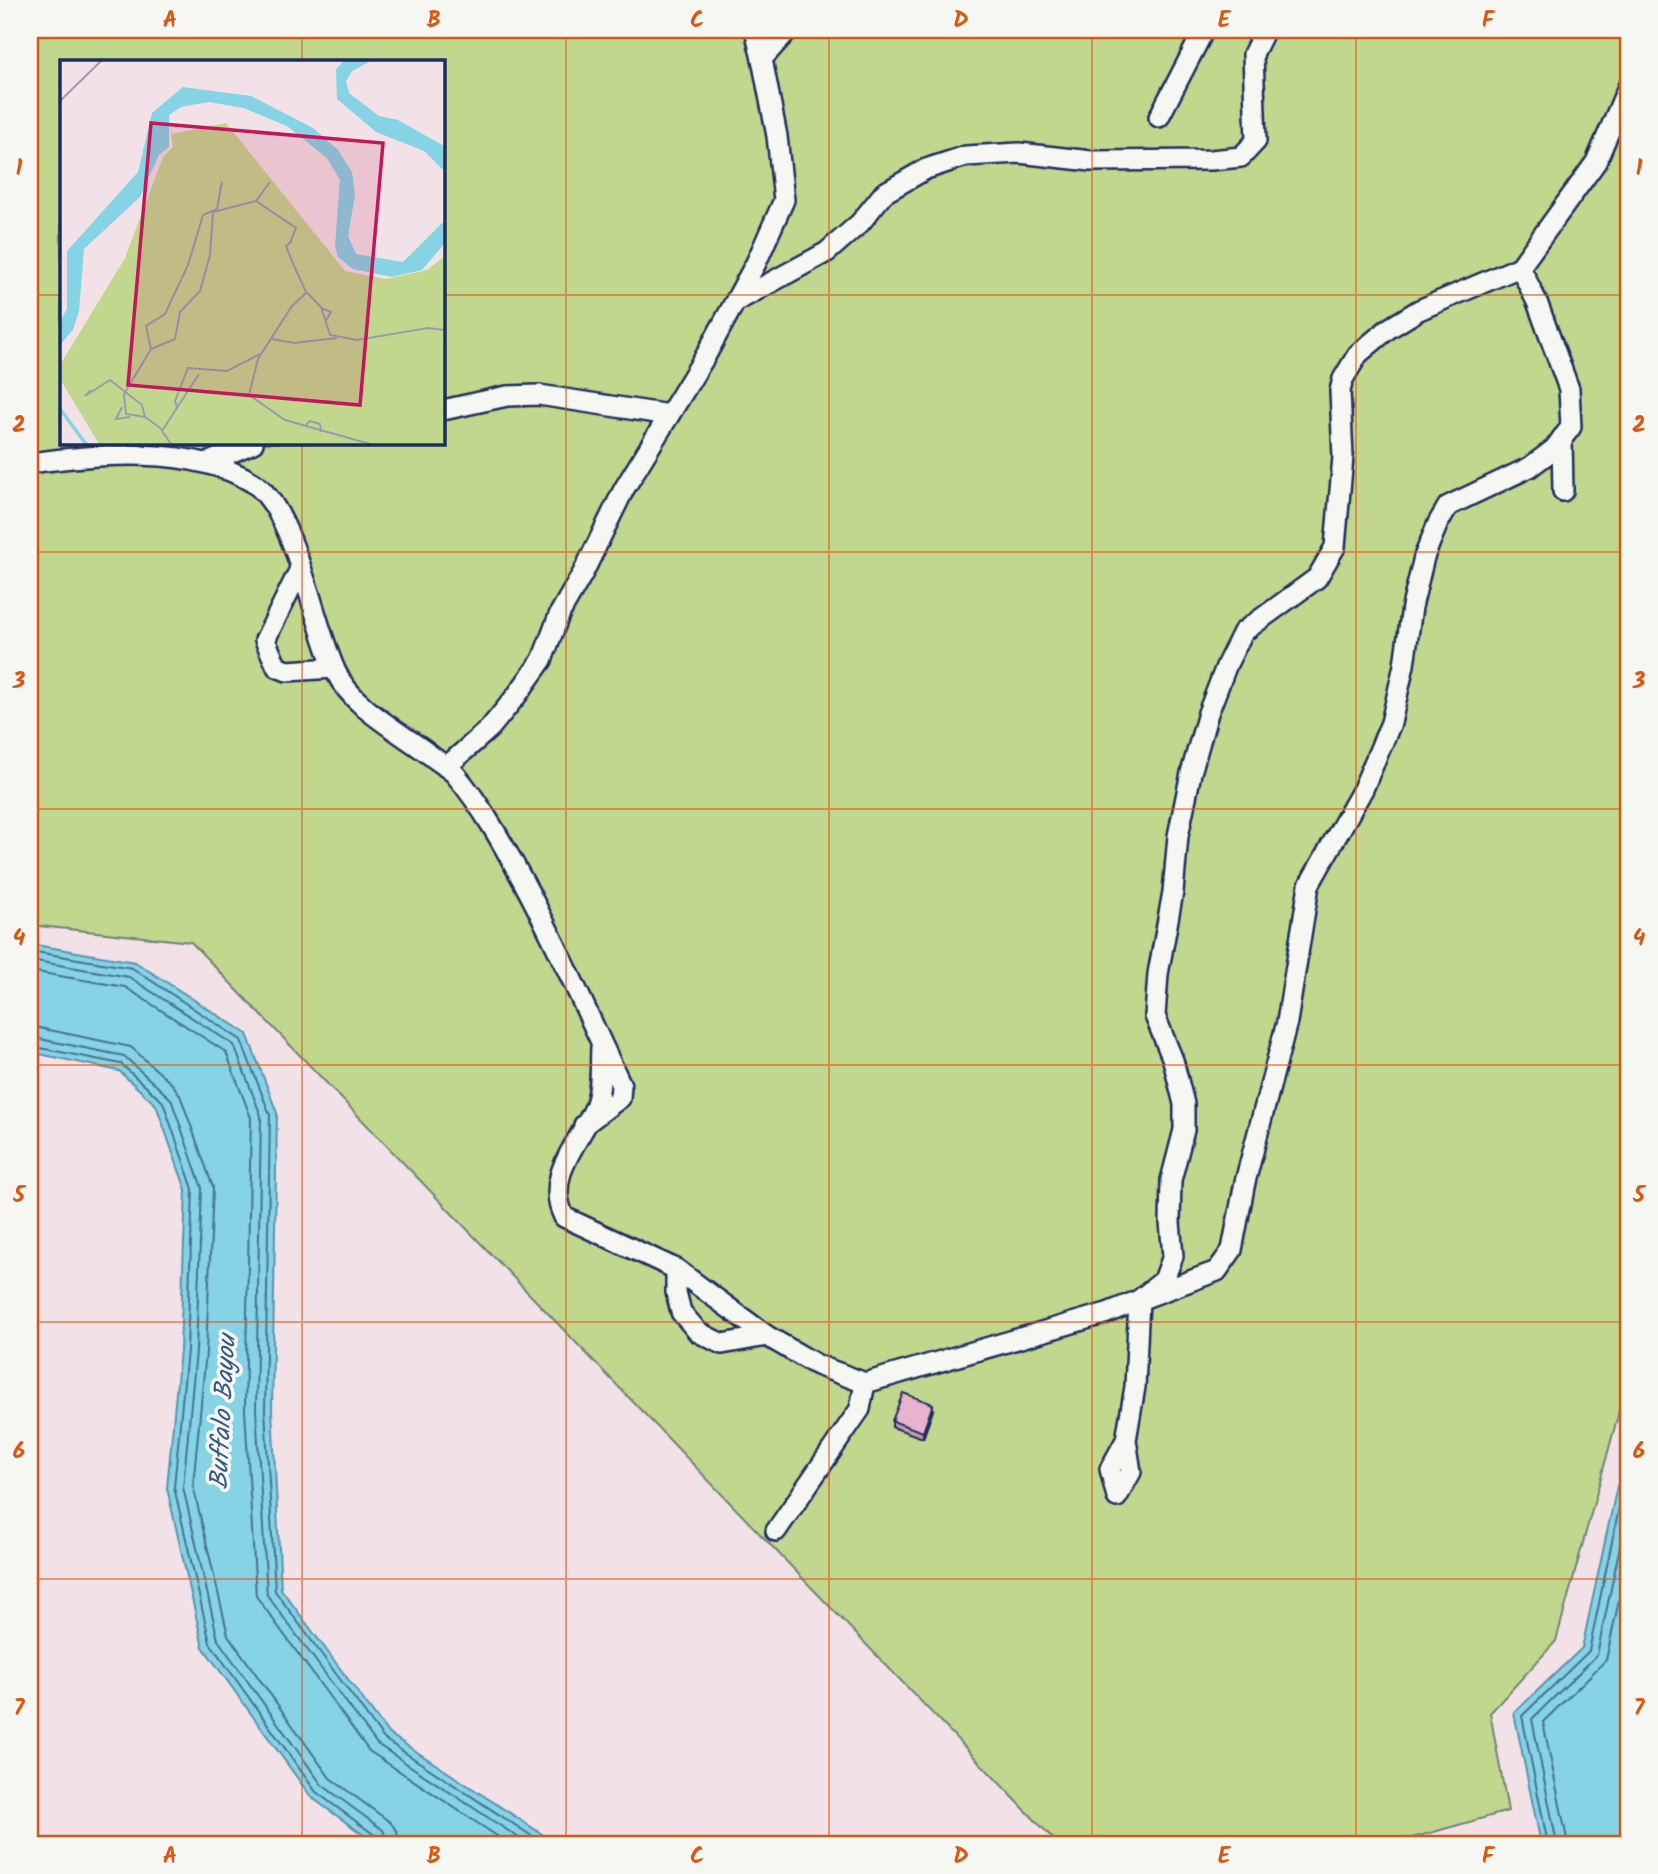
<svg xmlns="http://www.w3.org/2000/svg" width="1658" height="1874" font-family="Kalam,sans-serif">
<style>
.green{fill:#c1d78d;stroke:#6e8376;stroke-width:2;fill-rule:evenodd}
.water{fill:#85d3e4;stroke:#5b91ae;stroke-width:2}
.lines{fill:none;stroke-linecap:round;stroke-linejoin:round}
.shore{stroke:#457194;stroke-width:2}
.lane-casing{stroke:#1b2f5e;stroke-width:24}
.lane{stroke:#f6f6f2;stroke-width:19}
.wall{fill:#c89aaf;stroke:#1b2f5e;stroke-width:2}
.shaded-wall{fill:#a27d8f;stroke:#1b2f5e;stroke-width:2}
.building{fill:#e8b3cc;stroke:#1b2f5e;stroke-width:2}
.grid{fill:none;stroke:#de5710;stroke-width:2;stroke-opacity:0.55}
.labels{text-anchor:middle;stroke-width:7;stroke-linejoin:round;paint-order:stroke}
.water-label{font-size:26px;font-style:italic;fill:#365880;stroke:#f6f6f2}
.inset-river{fill:none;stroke:#85d3e4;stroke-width:3.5}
.inset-road{fill:none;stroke:#9c9ab0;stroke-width:2}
.view{fill:#c2185b;fill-opacity:0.15;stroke:#c2185b;stroke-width:3.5}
.inset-edge{fill:none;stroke:#1b2f5e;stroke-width:3.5}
.neatline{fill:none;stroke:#de5710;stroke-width:2.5}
.grid-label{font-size:23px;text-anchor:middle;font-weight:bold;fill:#de5710}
</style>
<rect width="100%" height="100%" fill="#f2e2e7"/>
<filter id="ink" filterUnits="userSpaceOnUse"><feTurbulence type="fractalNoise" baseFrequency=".0143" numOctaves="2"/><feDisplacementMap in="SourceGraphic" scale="14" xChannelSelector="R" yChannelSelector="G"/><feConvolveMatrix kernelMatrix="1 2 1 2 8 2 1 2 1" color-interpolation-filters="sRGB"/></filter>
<g filter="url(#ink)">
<path class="green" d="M30,30H1628V1379L1556,1641L1490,1713L1508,1811L1391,1844H1058L191,942L30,925ZM61,61H443V443H61Z"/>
<g class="water">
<path d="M30,944L135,962L247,1034L277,1113L272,1409L281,1589L388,1733L557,1844H376L311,1797L203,1647L167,1488L180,1350L186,1190L156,1105L119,1071L30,1052Z"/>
<path d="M1628,1465V1844H1541L1514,1713L1582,1648L1617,1486Z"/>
</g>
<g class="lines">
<g class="shore">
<path d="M30,951L132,968L241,1040L270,1115L265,1409L275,1591L384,1739L544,1844"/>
<path d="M30,960L129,977L234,1045L261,1116L256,1409L267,1595L377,1744L528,1844"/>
<path d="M30,971L125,987L226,1052L251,1118L245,1410L256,1596L369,1751L509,1844"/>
<path d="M30,1026L131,1047L173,1085L180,1095L213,1187L206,1352L193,1486L228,1635L330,1778L390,1822L397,1831L399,1844"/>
<path d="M30,1037L124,1056L171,1099L202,1188L196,1351L183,1487L218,1640L322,1785L383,1830L388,1844"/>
<path d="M30,1046L121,1064L163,1102L193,1189L187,1350L174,1487L210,1643L316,1792L376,1836L379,1844"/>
<path d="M1548,1844L1522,1716L1589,1651L1623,1489L1628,1480"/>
<path d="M1557,1844L1532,1719L1597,1655L1628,1508"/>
<path d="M1568,1844L1543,1722L1606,1660L1628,1559"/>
</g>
<g class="lane-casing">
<g id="lane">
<path d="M755,30L762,59"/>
<path d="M1159,117L1204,30"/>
<path d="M735,302L827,252L860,223L884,193L926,169L966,156L1019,153L1091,161L1211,160L1241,157L1256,141L1253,54L1265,30"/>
<path d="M443,410L507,396L539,395L669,415"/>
<path d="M1562,438L1563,491"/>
<path d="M30,463C97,454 192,445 252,482C294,507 314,626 336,672C353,709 403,733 434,758C441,763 449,768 455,774C482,806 503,844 523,881C559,948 589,1017 621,1085L620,1098L584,1125"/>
<path d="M207,463L253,443"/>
<path d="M300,569L265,640L277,667L287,671L334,668"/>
<path d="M446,767L490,728L517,695L542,660L560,613L583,573L624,489L706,355L756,263L784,200L777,136L762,59L788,30"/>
<path d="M601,1047C600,1065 602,1089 595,1107C579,1144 544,1175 564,1217L676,1269L767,1336L817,1365L865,1383"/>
<path d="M676,1269V1292L681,1312L698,1332L722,1344L767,1336"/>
<path d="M1126,1440L1110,1469L1117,1497L1131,1472L1126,1440L1135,1387L1139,1300L1217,1271L1232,1250L1245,1182L1287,1022L1309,885L1363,789L1391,723L1404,665L1412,607L1424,557L1438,523L1448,506L1530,467L1554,449L1571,427L1569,389L1537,302L1520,267L1596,162L1628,87"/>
<path d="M776,1531L860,1409L865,1383L1107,1313L1139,1300L1164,1280L1173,1256L1170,1222L1171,1180L1184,1130V1104L1173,1060L1155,1016L1158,974L1173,892L1178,836L1191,773L1208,713L1227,664L1243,632L1317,578L1335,547L1343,457L1340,391L1343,379L1358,354L1388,329L1419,310L1520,267"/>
</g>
</g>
<use href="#lane" class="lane"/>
</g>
<path class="wall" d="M933,1410L923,1438L892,1427V1421Z"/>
<path class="shaded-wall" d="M933,1404V1410L923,1438V1432Z"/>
<path class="building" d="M903,1393L933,1404L923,1432L892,1421Z"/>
</g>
<path class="grid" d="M302,30V61M566,30V1844M829,30V1844M1092,30V1844M1356,30V1844M30,295H61M443,295H1628M302,443V1844M30,552H1628M30,809H1628M30,1065H1628M30,1322H1628M30,1579H1628"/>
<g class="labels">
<g class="water-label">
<text transform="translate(222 1412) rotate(-87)" y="9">Buffalo Bayou</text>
</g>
</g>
<g transform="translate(60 60)">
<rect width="385" height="385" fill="#f2e2e7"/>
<path d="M166,63L285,211L326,219L367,210L385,196V384H39L0,319V305L65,198L103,97L113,87L111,74Z" fill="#c1d78d"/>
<path d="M284,1H311L292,11L286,21L289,33L319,56L338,60L384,86L385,112L364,91L316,72L277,39L276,9ZM123,27L191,36L253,68L278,90L292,112L295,135L288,176L296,194L343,202L385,160V183L362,210L332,217L293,209L278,197L275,186L280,120L267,98L227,66L183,48L149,42L121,47L109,55V87L99,95L80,137L24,189L19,251L13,270L0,285V261L7,249V191L78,112L92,53Z" fill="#85d3e4"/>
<path class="inset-river" d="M0,349L26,384"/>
<path class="inset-road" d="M0,41L41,1M196,141L236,168L230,183M232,181L226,186L234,206L246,232L261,247L270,275L297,280L368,268L385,270M247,232L232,246L198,299L189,335L225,360L310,384M261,248L271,252L265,262M212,279L234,283L277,278M91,289L115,279L120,252L140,231L150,195L153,152L196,141L210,122M31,330L25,336L50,320L82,345L85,357M62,347L56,359L70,357M117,347L115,341L128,308L167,311L200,294M245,366L250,361L260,364L261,372M103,370L85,357L66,354L64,334L91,289L86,266L105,254L128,205L143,155L157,149L162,122L160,130M111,384L102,371L139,314"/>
<path class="view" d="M91,63L323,83L300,345L68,325Z"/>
<rect width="385" height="385" class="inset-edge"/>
</g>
<rect width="1658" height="1874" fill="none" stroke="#f6f6f2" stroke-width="77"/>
<rect x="38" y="38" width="1582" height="1798" class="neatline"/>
<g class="grid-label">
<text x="170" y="27">A</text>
<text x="434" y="27">B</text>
<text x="697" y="27">C</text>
<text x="961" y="27">D</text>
<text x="1224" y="27">E</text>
<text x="1488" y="27">F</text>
<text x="19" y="175">1</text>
<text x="1639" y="175">1</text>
<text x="19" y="432">2</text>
<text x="1639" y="432">2</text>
<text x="19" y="688">3</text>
<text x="1639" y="688">3</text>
<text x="19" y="945">4</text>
<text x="1639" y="945">4</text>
<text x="19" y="1202">5</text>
<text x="1639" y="1202">5</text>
<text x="19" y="1458">6</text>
<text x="1639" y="1458">6</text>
<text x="19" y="1715">7</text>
<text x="1639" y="1715">7</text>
<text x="170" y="1863">A</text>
<text x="434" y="1863">B</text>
<text x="697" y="1863">C</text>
<text x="961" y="1863">D</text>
<text x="1224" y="1863">E</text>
<text x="1488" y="1863">F</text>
</g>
</svg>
